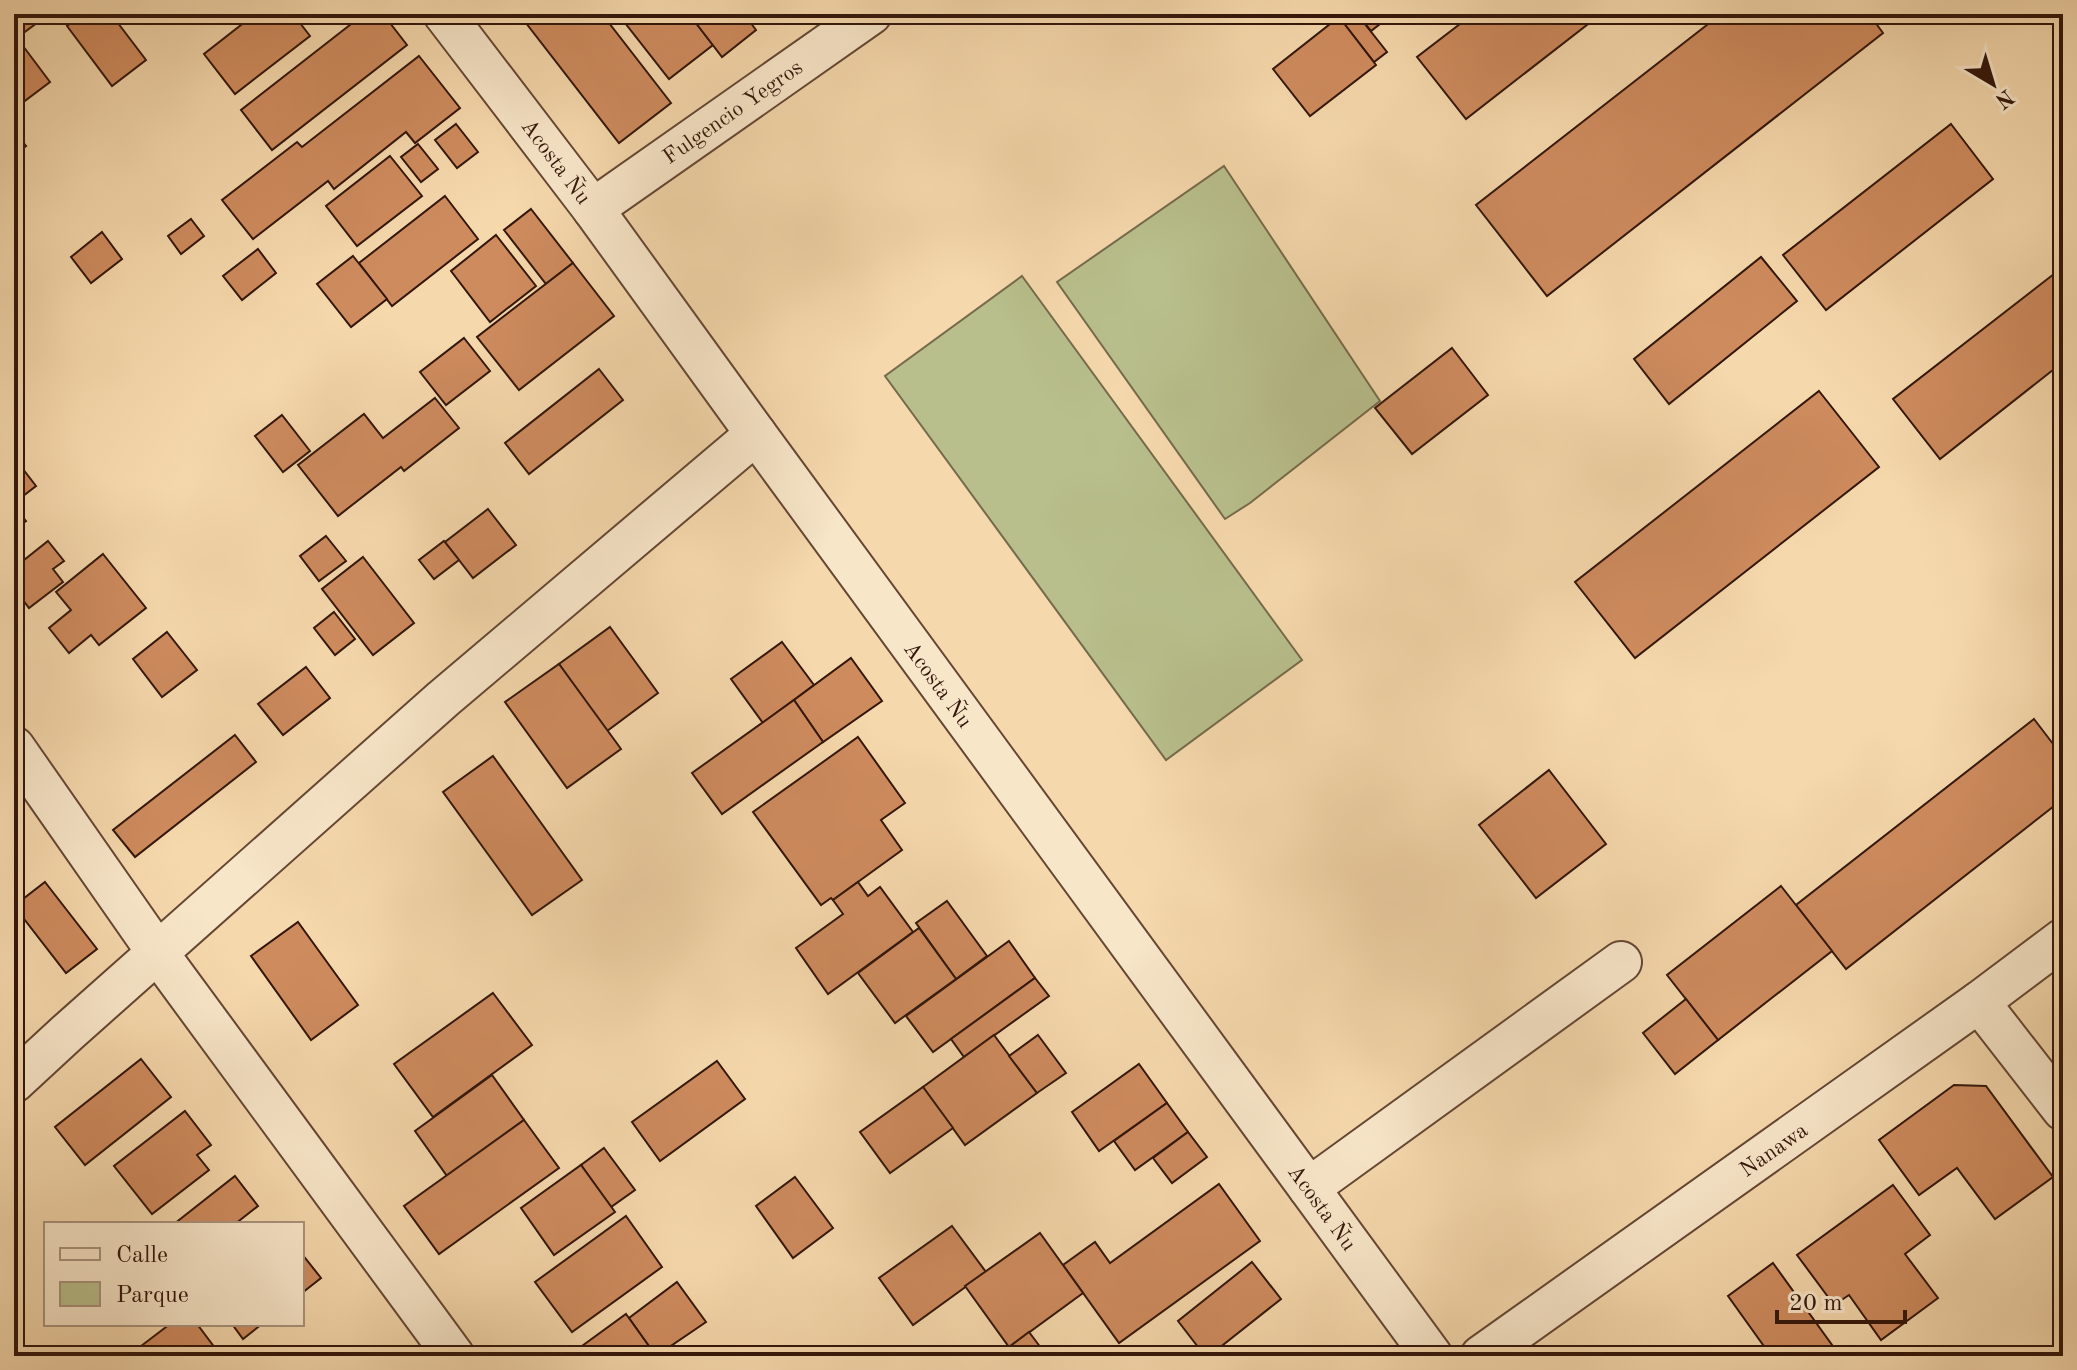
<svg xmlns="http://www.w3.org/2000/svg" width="2077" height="1370" font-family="'Old Standard TT',serif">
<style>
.green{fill:#b8bf8c;stroke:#766a4c;stroke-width:2}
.building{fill:#ce8b5e;stroke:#33160b;stroke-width:2}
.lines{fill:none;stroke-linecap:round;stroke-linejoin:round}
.minor-casing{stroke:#644633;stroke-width:44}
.minor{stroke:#f8e6c9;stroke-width:40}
.labels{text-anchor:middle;stroke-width:7;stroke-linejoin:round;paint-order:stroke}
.street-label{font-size:22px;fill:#33160b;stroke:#f8e6c9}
</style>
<rect width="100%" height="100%" fill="#f5d8ac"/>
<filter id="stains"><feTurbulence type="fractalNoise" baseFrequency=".0025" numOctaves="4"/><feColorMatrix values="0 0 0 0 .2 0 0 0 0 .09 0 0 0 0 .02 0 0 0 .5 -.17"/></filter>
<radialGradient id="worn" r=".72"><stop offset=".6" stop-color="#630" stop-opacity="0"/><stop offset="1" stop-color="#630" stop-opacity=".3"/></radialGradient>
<g class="green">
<path d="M1224,166L1380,401L1250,503L1225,519L1057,282Z"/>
<path d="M1022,276L1302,660L1166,760L885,376Z"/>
</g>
<g class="building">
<path d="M14,14H49L14,40Z"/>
<path d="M83,14H111L146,60L112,86L67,26Z"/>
<path d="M255,14H293L310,36L235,94L204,54Z"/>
<path d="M364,14H383L407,45L272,150L241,110Z"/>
<path d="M519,14H602L671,103L619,143Z"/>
<path d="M618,14H689L713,45L669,79Z"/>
<path d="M689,14H744L756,30L722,57Z"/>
<path d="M1343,14H1357L1387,52L1374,62L1339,17Z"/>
<path d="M1357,14H1380L1385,20L1371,31Z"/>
<path d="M1473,14H1601L1466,119L1417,57Z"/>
<path d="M1721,14H1869L1883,33L1547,296L1476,205Z"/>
<path d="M1339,17L1376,65L1310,116L1273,69Z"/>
<path d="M17,38L50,82L22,103L14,92V40Z"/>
<path d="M419,56L460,108L415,143L406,132L334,189L328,181L253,239L222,200L297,142L302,147Z"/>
<path d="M456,124L478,152L457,168L435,140Z"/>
<path d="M1951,124L1993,179L1826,310L1783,255Z"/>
<path d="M14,130L26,146L14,155Z"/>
<path d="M418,144L438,169L421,182L401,157Z"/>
<path d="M390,156L422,196L357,246L326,206Z"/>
<path d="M445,196L478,239L392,306L359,263Z"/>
<path d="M531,209L573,263L546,284L504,230Z"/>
<path d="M191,219L204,236L181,254L168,236Z"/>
<path d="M102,232L122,259L91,283L71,257Z"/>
<path d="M496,235L536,286L490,322L451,271Z"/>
<path d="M258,249L276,273L242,300L223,276Z"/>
<path d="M353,256L387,299L351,327L317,284Z"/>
<path d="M1761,257L1797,301L1669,404L1634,359Z"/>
<path d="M573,263L614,316L519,390L477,337Z"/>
<path d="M2063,267V362L1940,459L1893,399Z"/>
<path d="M464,338L490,371L446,405L420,372Z"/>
<path d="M1452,348L1488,395L1412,454L1375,408Z"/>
<path d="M599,369L623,400L529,474L505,443Z"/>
<path d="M1819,391L1879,467L1635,658L1575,582Z"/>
<path d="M435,398L459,428L404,471L401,467L338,516L298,465L364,414L383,438Z"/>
<path d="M282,415L310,451L283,472L255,436Z"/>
<path d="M16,460L36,486L14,503V461Z"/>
<path d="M14,506L26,521L14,530Z"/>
<path d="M488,509L516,545L473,578L445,542Z"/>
<path d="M326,536L346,561L319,581L300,556Z"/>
<path d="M48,541L64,561L53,569L63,582L29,608L14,588V568Z"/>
<path d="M444,541L459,560L434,579L419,560Z"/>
<path d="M103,554L146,608L99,645L91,635L69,653L49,628L71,610L56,592Z"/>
<path d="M363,557L414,623L373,655L322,589Z"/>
<path d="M334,612L355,639L335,655L314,628Z"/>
<path d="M610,627L658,693L607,731L559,664Z"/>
<path d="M167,632L197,670L162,697L133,659Z"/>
<path d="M782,642L814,685L763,723L731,679Z"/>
<path d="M851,658L882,701L823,742L794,700Z"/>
<path d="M559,664L621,749L567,788L505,702Z"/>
<path d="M306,667L330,698L283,735L258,704Z"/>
<path d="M794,700L823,742L722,814L692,773Z"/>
<path d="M2034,719L2063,757V799L1846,969L1796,905Z"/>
<path d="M235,735L256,762L135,857L113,830Z"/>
<path d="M858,737L905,803L881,820L902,850L833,900L831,898L821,905L753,812Z"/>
<path d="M493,756L582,880L532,915L443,792Z"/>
<path d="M1549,770L1606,844L1536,898L1479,825Z"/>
<path d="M45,882L97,949L66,973L14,906Z"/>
<path d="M858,882L868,896L880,887L913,932L828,994L796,948L843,914L833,900Z"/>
<path d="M1781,886L1832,951L1718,1040L1667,975Z"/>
<path d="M947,901L987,956L956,979L916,923Z"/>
<path d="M298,922L358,1005L311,1040L251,956Z"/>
<path d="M919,928L956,979L895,1023L858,973Z"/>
<path d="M1009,941L1035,978L933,1052L906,1016Z"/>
<path d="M1035,978L1049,996L964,1057L951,1039Z"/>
<path d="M493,993L532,1045L433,1117L394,1064Z"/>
<path d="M1686,999L1718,1040L1675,1074L1643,1033Z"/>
<path d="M994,1035L1037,1093L965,1145L923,1087Z"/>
<path d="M1038,1035L1066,1073L1037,1093L1009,1056Z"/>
<path d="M141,1059L171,1097L85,1165L55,1127Z"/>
<path d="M717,1061L745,1099L660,1161L632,1122Z"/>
<path d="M1139,1064L1167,1103L1099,1151L1072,1112Z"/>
<path d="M492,1075L524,1120L447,1176L415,1131Z"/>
<path d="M1954,1085L1986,1086L2053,1177L1995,1219L1957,1168L1919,1195L1879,1140Z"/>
<path d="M923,1087L953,1128L890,1173L860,1132Z"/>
<path d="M1167,1103L1188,1132L1135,1170L1114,1141Z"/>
<path d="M185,1111L211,1145L197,1155L209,1170L152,1214L114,1166Z"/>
<path d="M524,1120L559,1168L439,1254L404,1206Z"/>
<path d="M1188,1132L1207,1157L1172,1183L1153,1158Z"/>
<path d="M604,1148L635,1190L611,1207L581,1165Z"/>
<path d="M581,1165L615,1212L554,1255L521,1208Z"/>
<path d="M235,1176L258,1206L235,1224H174Z"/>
<path d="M795,1177L833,1228L793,1258L756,1206Z"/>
<path d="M1219,1184L1260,1241L1119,1343L1063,1265L1095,1242L1110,1263Z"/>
<path d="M1893,1185L1930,1235L1905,1254L1938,1298L1881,1340L1849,1295L1834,1305L1797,1255Z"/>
<path d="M626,1216L662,1267L572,1332L535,1282Z"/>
<path d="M952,1226L986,1272L913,1325L879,1278Z"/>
<path d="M1040,1233L1083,1293L1009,1347L965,1286Z"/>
<path d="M302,1254L321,1278L302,1293Z"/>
<path d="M1252,1262L1281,1299L1209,1356H1205L1178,1321Z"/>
<path d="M1773,1263L1840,1356H1771L1728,1296Z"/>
<path d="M677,1282L706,1322L656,1356L629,1318Z"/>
<path d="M626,1314L656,1356H589L582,1346Z"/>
<path d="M170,1324H197L221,1356H128Z"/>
<path d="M232,1324H262L243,1339Z"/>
<path d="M1029,1332L1047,1356H996L1009,1347Z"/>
</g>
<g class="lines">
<g class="minor-casing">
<g id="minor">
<path d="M444,14L593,209L756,434L1432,1356"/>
<path d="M593,209L871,14"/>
<path d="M14,747L157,952L454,1356"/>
<path d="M1979,1002L2063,1110"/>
<path d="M14,1082L67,1033L443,699L756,434"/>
<path d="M1309,1188L1621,962"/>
<path d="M1481,1356L1979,1002L2063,939"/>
</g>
</g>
<use href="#minor" class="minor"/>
</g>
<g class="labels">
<g class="street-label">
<text transform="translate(732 111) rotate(-35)" y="8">Fulgencio Yegros</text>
<text transform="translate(557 161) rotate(53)" y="8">Acosta Ñu</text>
<text transform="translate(939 684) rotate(54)" y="8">Acosta Ñu</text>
<text transform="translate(1773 1149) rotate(-35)" y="8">Nanawa</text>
<text transform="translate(1323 1207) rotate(54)" y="8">Acosta Ñu</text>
</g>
</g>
<rect width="2077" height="1370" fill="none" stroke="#f5d8ac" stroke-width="48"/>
<rect x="16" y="16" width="2045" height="1338" fill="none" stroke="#33160b" stroke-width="4"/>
<rect x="24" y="24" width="2029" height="1322" fill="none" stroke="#33160b" stroke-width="2"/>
<rect x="44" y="1222" width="260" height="104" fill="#f8e6c9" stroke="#a9937d" stroke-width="2"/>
<rect x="60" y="1248" width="40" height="12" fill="#f8e6c9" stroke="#a9937d" stroke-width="2"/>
<text x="116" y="1262" font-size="24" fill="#33160b">Calle</text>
<rect x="60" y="1282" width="40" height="24" fill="#b8bf8c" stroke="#a9937d" stroke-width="2"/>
<text x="116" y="1302" font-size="24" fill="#33160b">Parque</text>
<g transform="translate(1993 84) rotate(142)" stroke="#f8e6c9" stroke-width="6" paint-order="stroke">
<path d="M0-6L14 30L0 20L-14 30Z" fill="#33160b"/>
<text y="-12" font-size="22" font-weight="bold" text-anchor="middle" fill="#33160b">N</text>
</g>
<path d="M1777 1310v12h128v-12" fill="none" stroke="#33160b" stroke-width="4"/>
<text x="1789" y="1310" font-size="24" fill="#33160b" stroke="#f8e6c9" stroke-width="6" paint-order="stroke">20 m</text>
<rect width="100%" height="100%" filter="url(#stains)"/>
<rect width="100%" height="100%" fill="url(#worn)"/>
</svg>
